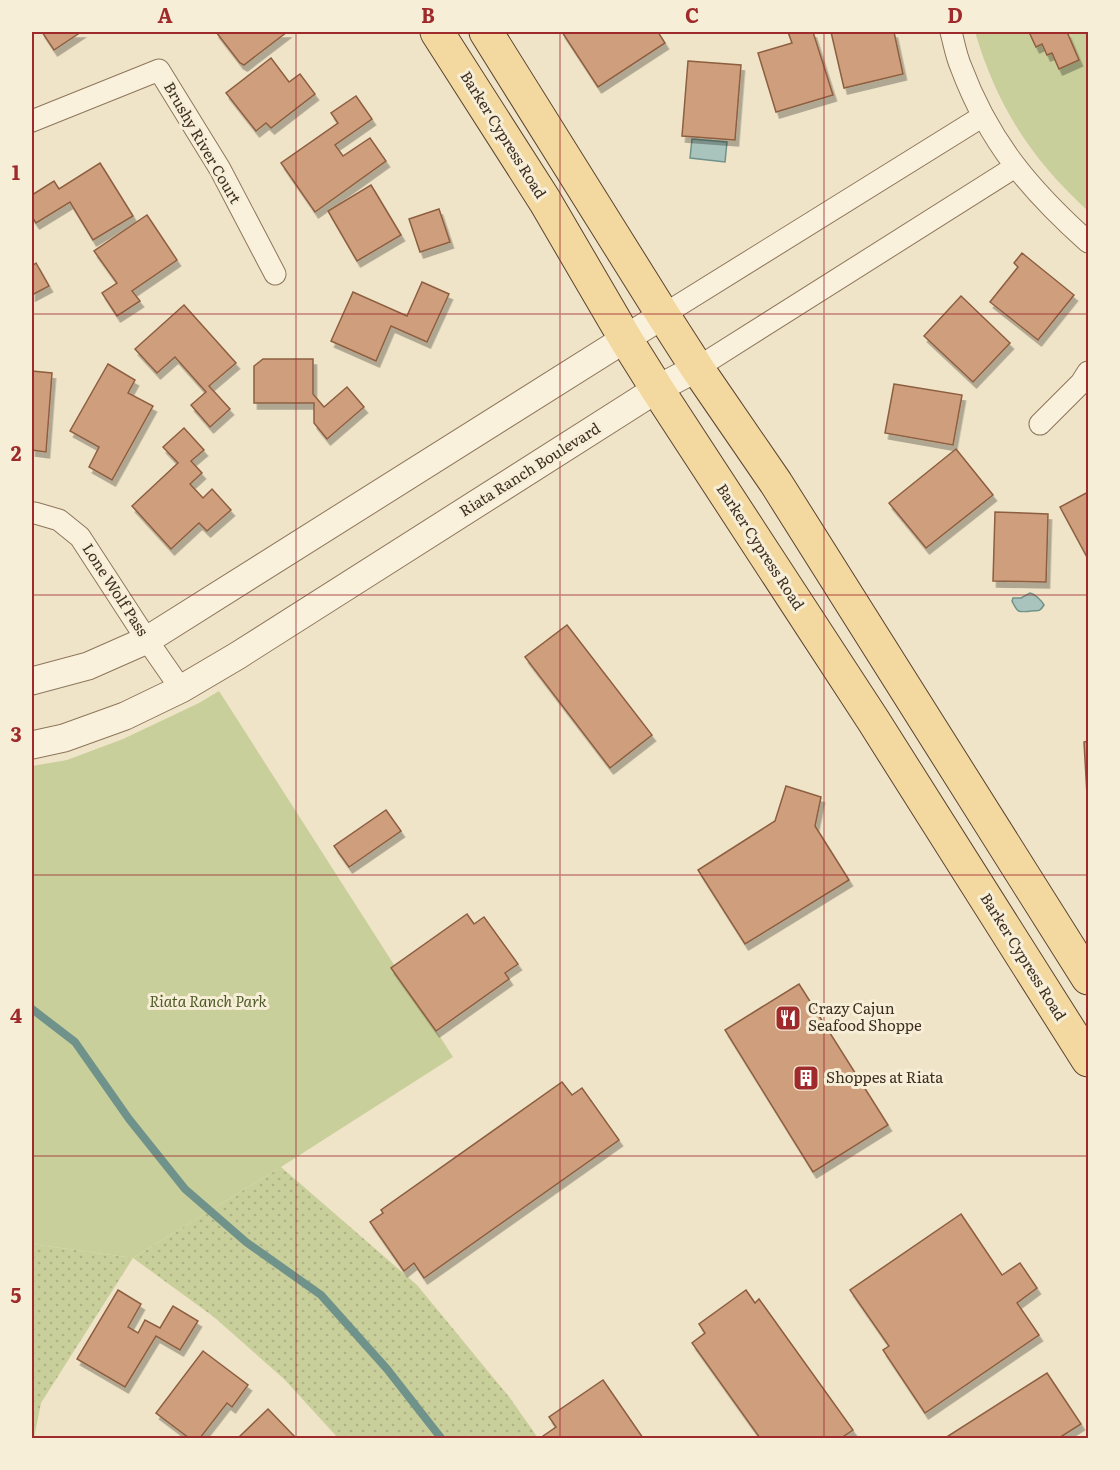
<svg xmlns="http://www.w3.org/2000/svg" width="1120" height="1470" font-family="Literata,serif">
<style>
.grass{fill:url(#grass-dots)}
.park{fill:#c9cf9b}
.water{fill:#a9c4bc;stroke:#6f938a;stroke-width:1.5}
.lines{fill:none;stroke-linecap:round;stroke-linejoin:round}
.stream{stroke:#6f938a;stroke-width:8}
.building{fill:#cf9f7d;stroke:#8d5f41;stroke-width:1.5;filter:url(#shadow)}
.minor-casing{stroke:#8d765c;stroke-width:23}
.tertiary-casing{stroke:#8d765c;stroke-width:29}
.primary-casing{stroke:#5b4430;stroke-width:35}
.minor{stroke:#faf1dc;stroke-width:21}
.tertiary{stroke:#faf1dc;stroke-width:27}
.primary{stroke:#f3d9a0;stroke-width:33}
.grid{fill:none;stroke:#9e2a2b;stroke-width:1.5;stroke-opacity:0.55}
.labels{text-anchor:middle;stroke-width:6;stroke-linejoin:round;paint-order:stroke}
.street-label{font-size:15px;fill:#3d2e20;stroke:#f7eed8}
.park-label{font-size:15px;font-style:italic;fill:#4d5a26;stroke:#f7eed8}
.poi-label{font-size:15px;fill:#3d2e20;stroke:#f7eed8;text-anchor:start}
.neatline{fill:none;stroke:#9e2a2b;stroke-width:2}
.grid-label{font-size:20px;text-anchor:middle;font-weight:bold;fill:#9e2a2b}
</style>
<defs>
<pattern id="grass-dots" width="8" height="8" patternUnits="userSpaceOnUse" patternTransform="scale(1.5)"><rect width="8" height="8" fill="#c9cf9b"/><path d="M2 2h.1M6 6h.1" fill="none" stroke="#aeb285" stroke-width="1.8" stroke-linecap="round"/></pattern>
<filter id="shadow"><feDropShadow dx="3.5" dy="6" stdDeviation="0" flood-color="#0004"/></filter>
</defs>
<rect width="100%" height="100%" fill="#f0e4c8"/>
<path class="grass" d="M281,1167L417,1285L510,1398L538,1438H338L284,1379L214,1317L133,1258L41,1403L34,1438H32V1244L133,1258Z"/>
<g class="park">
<path d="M975,32H1088V211C1031,159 997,106 975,32Z"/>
<path d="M219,691L453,1057L281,1167L133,1258L32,1244V766L67,760L123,739L199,703Z"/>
</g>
<g class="water">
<path d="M692,139L727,142L725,162L690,158Z"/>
<path d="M1030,593C1035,594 1041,600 1044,605C1039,613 1038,610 1031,611C1019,612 1018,614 1012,601L1013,598H1021Z"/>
</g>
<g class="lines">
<path class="stream" d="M32,1009L75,1042L129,1119L185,1189L246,1242L321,1295L387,1369L441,1438"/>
</g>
<g class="building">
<path d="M42,32H81L54,50Z"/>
<path d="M216,32H287L244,65L240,63Z"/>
<path d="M562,32H658L665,43L598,87Z"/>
<path d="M788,32H813L833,95L776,112L758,53L792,43Z"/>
<path d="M831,32H894L903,74L844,88Z"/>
<path d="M1029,32H1067L1079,60L1059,69L1052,53L1047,55L1042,44L1036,47Z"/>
<path d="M271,58L289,82L300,74L315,94L271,128L266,123L256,131L226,93Z"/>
<path d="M688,61L741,65L735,140L682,136Z"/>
<path d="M356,96L372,119L335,145L343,156L370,138L386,161L315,212L281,163L338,123L331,113Z"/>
<path d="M100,163L133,216L93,240L70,202L36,223L32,217V195L54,181L59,189Z"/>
<path d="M371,185L401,235L357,261L328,211Z"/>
<path d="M439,209L450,242L420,252L409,219Z"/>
<path d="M147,215L177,260L132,291L140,301L117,316L102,293L117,283L94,251Z"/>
<path d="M1022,253L1074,295L1038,340L990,302L1018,267L1014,263Z"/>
<path d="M36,263L49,286L32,295V266Z"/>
<path d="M422,282L449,294L427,342L391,326L376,361L331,341L353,292L407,316Z"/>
<path d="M961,296L1010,343L973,382L924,336Z"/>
<path d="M184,305L236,363L209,386L230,409L210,427L191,405L206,392L175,357L157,373L135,349Z"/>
<path d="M263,359H313V394L324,407L347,387L364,407L327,439L314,423V403H254V366Z"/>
<path d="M108,364L135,380L128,393L153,406L112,480L89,467L99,447L70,431Z"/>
<path d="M32,371L52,373L46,452L32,450Z"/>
<path d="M894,384L962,395L953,445L885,433Z"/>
<path d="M184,428L204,450L191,461L202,473L190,484L203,498L212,489L231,510L207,531L199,523L171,549L132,506L178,463L163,447Z"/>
<path d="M956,449L993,495L926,548L889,503Z"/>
<path d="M1088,492V559L1060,507Z"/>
<path d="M995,512L1048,514L1046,582L993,581Z"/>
<path d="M567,625L652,735L610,768L525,657Z"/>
<path d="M1088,741V795H1087L1084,742Z"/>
<path d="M786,786L821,797L815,826L849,880L745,944L698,870L775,821Z"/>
<path d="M386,810L401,831L349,867L334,846Z"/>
<path d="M467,914L474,924L484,917L518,964L505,973L509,979L436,1031L391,968Z"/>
<path d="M799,984L888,1125L813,1172L725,1030Z"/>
<path d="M562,1082L572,1095L582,1088L619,1140L424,1278L414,1263L404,1271L370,1222L383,1213L381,1210Z"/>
<path d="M961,1214L1002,1275L1020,1263L1037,1288L1017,1303L1039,1335L925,1413L883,1350L889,1346L850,1290Z"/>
<path d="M118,1290L141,1304L128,1327L138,1333L145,1320L160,1328L173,1306L198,1321L180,1350L156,1336L125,1387L77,1359Z"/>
<path d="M746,1290L755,1303L759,1299L853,1430L841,1438H760L692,1343L705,1333L699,1324Z"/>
<path d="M203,1351L248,1385L232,1407L227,1403L200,1438H189L156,1413Z"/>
<path d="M1047,1373L1081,1424L1059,1438H945Z"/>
<path d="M603,1380L643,1438H545L543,1436L556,1427L549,1417Z"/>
<path d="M268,1409L296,1438H238Z"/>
</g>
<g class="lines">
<g class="minor-casing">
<g id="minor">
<path d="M951,32C954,43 956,56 961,67C989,142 1030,190 1088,242"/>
<path d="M32,121L159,70L220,169L275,274"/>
<path d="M663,315L983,116"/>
<path d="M697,368L1015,167"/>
<path d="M1040,424L1081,383L1088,372"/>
<path d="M32,513H35L59,520L80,537L147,640L181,689"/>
</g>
</g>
<g class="tertiary-casing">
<g id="tertiary">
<path d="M32,681L88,666L147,640L663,315"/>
<path d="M32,745L64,738L125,716L181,689L237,656L657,389L697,368"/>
</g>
</g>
<g class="primary-casing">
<g id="primary">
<path d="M437,32L545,201L625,338L657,389L873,720L1088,1060"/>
<path d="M486,32L663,315L697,368L776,483L1088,978"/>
</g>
</g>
<use href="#minor" class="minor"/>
<use href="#tertiary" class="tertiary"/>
<use href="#primary" class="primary"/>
</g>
<path class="grid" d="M296,32V1438M560,32V1438M824,32V1438M32,314H1088M32,595H1088M32,875H1088M32,1156H1088"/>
<defs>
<g id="restaurant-square" transform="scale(1.35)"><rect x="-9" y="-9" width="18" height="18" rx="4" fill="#9e2a2b" stroke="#f7eed8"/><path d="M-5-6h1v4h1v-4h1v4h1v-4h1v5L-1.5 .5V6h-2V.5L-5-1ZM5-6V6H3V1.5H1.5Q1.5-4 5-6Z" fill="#fff"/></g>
<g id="building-square" transform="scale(1.35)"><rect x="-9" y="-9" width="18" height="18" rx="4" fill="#9e2a2b" stroke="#f7eed8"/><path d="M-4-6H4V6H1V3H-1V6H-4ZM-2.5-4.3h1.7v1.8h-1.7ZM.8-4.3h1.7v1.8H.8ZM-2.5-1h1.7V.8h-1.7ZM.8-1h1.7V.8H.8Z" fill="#fff"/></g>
</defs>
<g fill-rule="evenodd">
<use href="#restaurant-square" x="788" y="1018"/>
<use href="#building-square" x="806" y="1078"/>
</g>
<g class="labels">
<g class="street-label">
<text transform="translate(503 135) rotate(58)" y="5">Barker Cypress Road</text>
<text transform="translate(202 143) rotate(60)" y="5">Brushy River Court</text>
<text transform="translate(530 470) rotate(-32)" y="5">Riata Ranch Boulevard</text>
<text transform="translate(760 547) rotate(57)" y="5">Barker Cypress Road</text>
<text transform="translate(115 590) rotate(57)" y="5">Lone Wolf Pass</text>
<text transform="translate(1023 957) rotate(58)" y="5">Barker Cypress Road</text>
</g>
<g class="park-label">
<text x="208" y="1007">Riata Ranch Park</text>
</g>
<g class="poi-label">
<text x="808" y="1014">Crazy Cajun<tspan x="808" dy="17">Seafood Shoppe</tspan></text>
<text x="826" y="1083">Shoppes at Riata</text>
</g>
</g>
<rect width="1120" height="1470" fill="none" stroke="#f7eed8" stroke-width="66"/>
<rect x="33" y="33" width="1054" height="1404" class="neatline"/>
<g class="grid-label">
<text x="165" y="23">A</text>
<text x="428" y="23">B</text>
<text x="692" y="23">C</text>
<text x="955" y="23">D</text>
<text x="16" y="180">1</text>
<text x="16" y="461">2</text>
<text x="16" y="742">3</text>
<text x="16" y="1023">4</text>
<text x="16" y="1303">5</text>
</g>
</svg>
